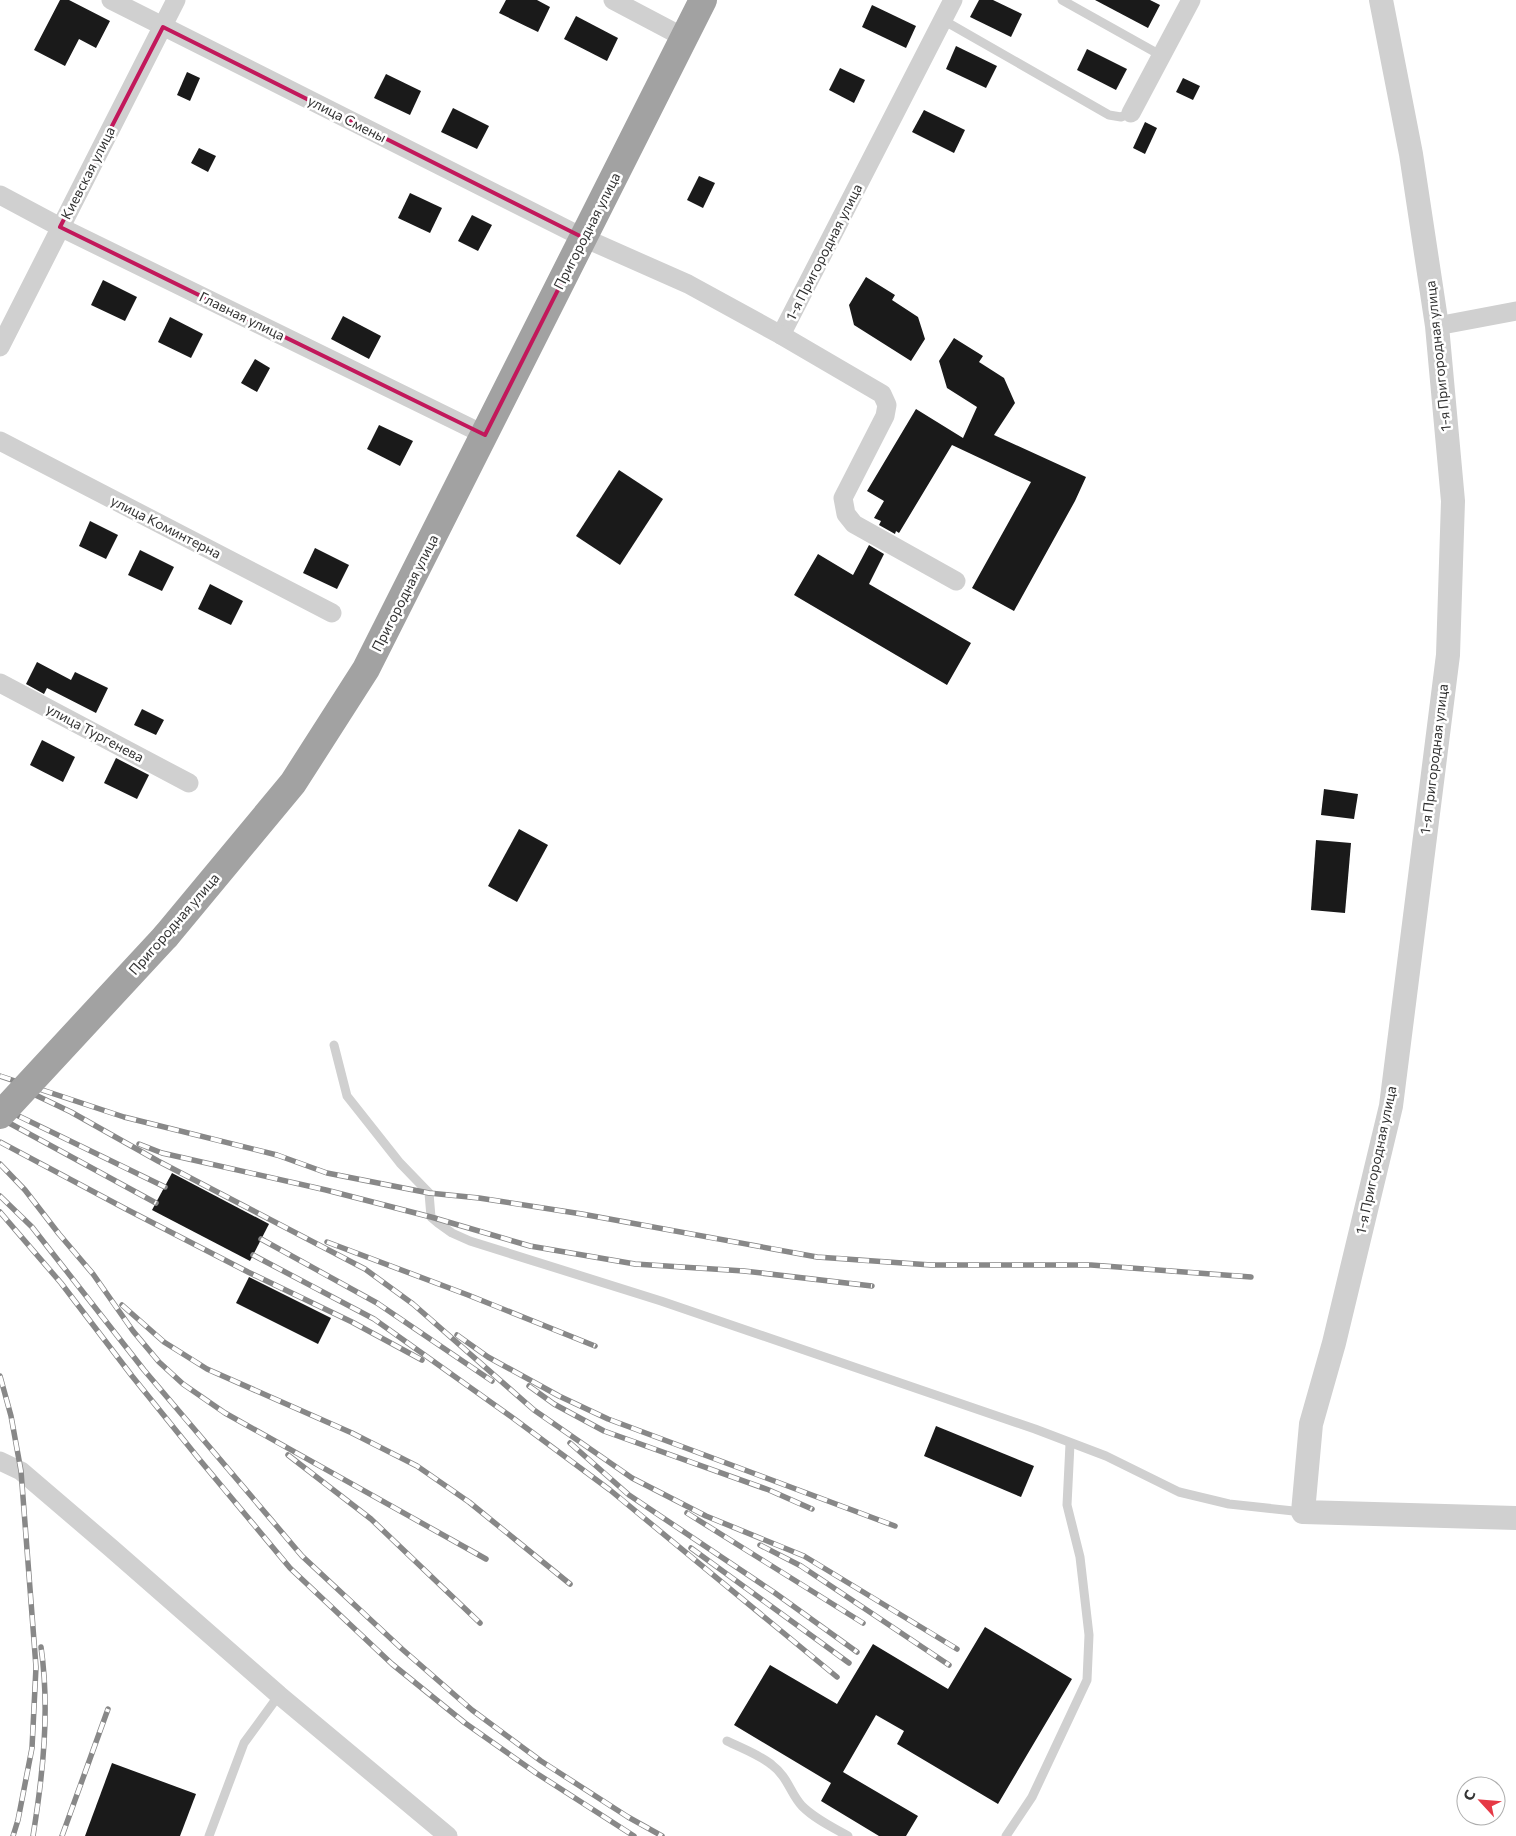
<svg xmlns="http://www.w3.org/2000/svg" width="1516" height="1836" font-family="Commissioner,sans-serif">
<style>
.building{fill:#1a1a1a}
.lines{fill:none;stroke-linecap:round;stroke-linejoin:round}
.service{stroke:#d0d0d0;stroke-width:9}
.minor{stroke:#d0d0d0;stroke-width:19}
.tertiary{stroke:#d0d0d0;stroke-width:24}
.trunk{stroke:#a2a2a2;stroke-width:28}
.rail-casing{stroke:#888;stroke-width:5.5}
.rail{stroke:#fff;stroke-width:4;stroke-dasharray:11;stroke-linecap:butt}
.trunk-bridge{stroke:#a2a2a2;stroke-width:28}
.marked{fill:none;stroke:#c2185b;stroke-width:4;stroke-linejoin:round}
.labels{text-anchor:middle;stroke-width:5;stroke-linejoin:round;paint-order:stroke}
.street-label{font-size:14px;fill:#333;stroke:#fff}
</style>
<rect width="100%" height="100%" fill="#fff"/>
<g class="building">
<path d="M60,0H69L110,21L96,48L79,39L65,66L34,50Z"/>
<path d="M506,0H537L550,7L538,32L499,13Z"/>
<path d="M979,0H993L1022,14L1011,37L970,17Z"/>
<path d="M1095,0H1150L1160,5L1148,28Z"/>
<path d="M872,5L916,26L906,48L862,27Z"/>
<path d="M576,16L618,38L607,61L564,39Z"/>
<path d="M956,46L997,66L986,88L946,69Z"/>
<path d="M1087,49L1127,69L1116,90L1077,70Z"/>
<path d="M840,68L865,80L854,103L829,90Z"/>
<path d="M187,72L200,78L190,101L177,95Z"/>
<path d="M386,74L421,91L410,115L374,98Z"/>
<path d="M1183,78L1200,86L1193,100L1176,92Z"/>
<path d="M453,108L489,126L477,149L441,132Z"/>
<path d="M924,110L965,130L954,153L912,132Z"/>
<path d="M1145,122L1157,128L1145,154L1133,148Z"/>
<path d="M199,148L216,156L208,172L191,163Z"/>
<path d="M699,176L715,183L703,208L687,200Z"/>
<path d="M410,193L442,208L430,233L398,218Z"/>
<path d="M472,215L492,225L478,251L458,241Z"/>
<path d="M866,277L895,295L892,300L918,317L925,339L911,361L854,325L849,305Z"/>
<path d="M103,280L137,297L125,321L91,305Z"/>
<path d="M343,316L381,336L369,359L331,339Z"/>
<path d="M170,317L203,334L191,358L158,342Z"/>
<path d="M954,338L983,356L979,362L1004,378L1015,403L994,435L1086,477L1075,501L1014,611L972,588L1031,482L952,445L899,533L896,531L895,534L879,525L881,521L874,518L884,501L867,491L916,409L963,438L977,407L947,388L939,361Z"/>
<path d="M255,359L270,368L257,392L241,383Z"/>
<path d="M379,425L413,441L400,466L367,449Z"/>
<path d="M619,470L663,499L620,565L576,536Z"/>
<path d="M90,521L118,535L106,559L79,546Z"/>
<path d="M869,545L884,554L869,584L971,643L947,685L794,595L818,554L853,575Z"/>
<path d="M315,548L349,565L337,589L303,573Z"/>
<path d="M140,550L174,567L162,591L128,575Z"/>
<path d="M210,584L243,601L231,625L198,609Z"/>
<path d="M37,662L71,680L75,672L108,688L96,713L47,688L44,694L26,684Z"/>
<path d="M142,709L164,720L156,735L134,725Z"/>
<path d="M42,740L75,757L63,782L30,765Z"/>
<path d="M116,758L149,775L137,799L104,783Z"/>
<path d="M1324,789L1358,794L1354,819L1321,815Z"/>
<path d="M519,829L548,845L517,902L488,886Z"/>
<path d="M1316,840L1351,843L1345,913L1311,910Z"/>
<path d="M172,1173L269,1224L250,1261L152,1210Z"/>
<path d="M249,1277L331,1318L318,1344L236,1303Z"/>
<path d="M936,1426L1034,1466L1021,1497L924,1456Z"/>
<path d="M985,1627L1072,1679L998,1804L897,1744L904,1731L876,1715L843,1772L918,1816L906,1836H879L821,1801L831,1783L734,1725L770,1665L837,1704L873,1644L948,1689Z"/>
<path d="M112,1763L196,1794L180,1836H85Z"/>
</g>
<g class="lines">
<g class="service">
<path d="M1062,0L1162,56"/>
<path d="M943,20L1109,115L1121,117L1131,113"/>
<path d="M334,1045L347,1096L400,1163L429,1193L431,1217L438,1223L452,1233L470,1241L661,1301L1035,1429L1106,1456L1179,1492L1229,1504L1303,1512"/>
<path d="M727,1741C741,1748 760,1755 772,1765C788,1777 790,1793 802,1806C815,1819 832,1827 848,1836"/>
<path d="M209,1836L244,1743L279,1695"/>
<path d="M1006,1836L1032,1797L1087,1680L1089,1635L1080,1557L1067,1505L1070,1444"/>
</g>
<g class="minor">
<path d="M111,0L584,238L688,284L781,335L953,0"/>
<path d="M613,0L683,37"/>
<path d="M1131,113L1191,0"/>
<path d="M0,195L60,227L485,435"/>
<path d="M1437,326L1516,311"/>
<path d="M781,335L882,394L887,405L885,416L843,498L846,514L854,524L956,581"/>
<path d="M0,347L176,0"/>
<path d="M0,441L332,613"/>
<path d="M0,683L189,783"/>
<path d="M0,1461L21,1471L111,1548L279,1695L448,1836"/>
</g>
<path class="tertiary" d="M1381,0L1411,154L1437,326L1453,501L1448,655L1391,1106L1334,1343L1311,1424L1303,1512L1516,1518"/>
<path class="trunk" d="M166,936L293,783L366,669L703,0"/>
<g class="rail-casing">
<g id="rail">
<path d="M0,1076L124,1117L277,1155L327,1173L429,1193L479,1198L582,1214L817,1257L931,1265H1091L1251,1277"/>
<path d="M25,1090L71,1112L158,1161L365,1269L413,1304L534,1410L632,1478L706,1516L804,1556L957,1649"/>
<path d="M0,1107L165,1187"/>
<path d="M0,1118L156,1203"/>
<path d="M0,1142L124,1208L248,1272L352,1322L422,1360"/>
<path d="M139,1144L162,1153L326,1190L431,1217L530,1246L635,1264L744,1271L872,1286"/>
<path d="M0,1164L25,1190L59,1234L93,1274L133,1331L159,1362L183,1384L225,1413L486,1559"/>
<path d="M0,1196L32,1227L144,1370L302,1556L402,1649L472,1710L541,1761L628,1817L662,1836"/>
<path d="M0,1212L61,1283L132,1376L199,1459L290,1568L392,1664L465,1723L536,1773L634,1836"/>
<path d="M261,1239L377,1303L492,1381"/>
<path d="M327,1242L468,1295L595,1346"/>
<path d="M253,1255L374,1319L513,1418L610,1490L837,1677"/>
<path d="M122,1305L164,1342L207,1369L352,1433L417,1466L469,1502L570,1584"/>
<path d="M457,1335L488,1357L559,1396L608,1419L895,1526"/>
<path d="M0,1376L11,1416L21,1471L36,1667L32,1748L18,1820L13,1836"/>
<path d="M529,1386L554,1404L604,1431L769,1490L812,1509"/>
<path d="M570,1443L629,1495L775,1593L857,1652"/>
<path d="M288,1455L371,1519L480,1623"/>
<path d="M687,1513L863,1623"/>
<path d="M760,1545L801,1566L949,1665"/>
<path d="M691,1548L849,1663"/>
<path d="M33,1836C43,1774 50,1710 41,1647"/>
<path d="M62,1836L108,1709"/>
</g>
</g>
<use href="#rail" class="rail"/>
<path class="trunk-bridge" d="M0,1115L166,936"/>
</g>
<path class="marked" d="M163,27L584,238L485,435L60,227Z"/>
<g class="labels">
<g class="street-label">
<text transform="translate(347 119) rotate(27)" y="5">улица Смены</text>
<text transform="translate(88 173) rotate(-63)" y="5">Киевская улица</text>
<text transform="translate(587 231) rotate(-63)" y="5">Пригородная улица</text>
<text transform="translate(824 252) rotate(-63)" y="5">1-я Пригородная улица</text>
<text transform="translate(242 316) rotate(26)" y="5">Главная улица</text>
<text transform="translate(1438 356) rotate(-96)" y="5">1-я Пригородная улица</text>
<text transform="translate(166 527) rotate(27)" y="5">улица Коминтерна</text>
<text transform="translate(405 593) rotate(-63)" y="5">Пригородная улица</text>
<text transform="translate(95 733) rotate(28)" y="5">улица Тургенева</text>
<text transform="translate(1434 759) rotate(-83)" y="5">1-я Пригородная улица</text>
<text transform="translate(174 924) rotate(-49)" y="5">Пригородная улица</text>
<text transform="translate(1376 1160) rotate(-78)" y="5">1-я Пригородная улица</text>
</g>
</g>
<g transform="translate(1481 1801) rotate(296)"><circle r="24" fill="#ffffff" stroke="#adadad"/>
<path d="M0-4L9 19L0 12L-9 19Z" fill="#e63946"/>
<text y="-8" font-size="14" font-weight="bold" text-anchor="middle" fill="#333333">С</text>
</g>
</svg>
